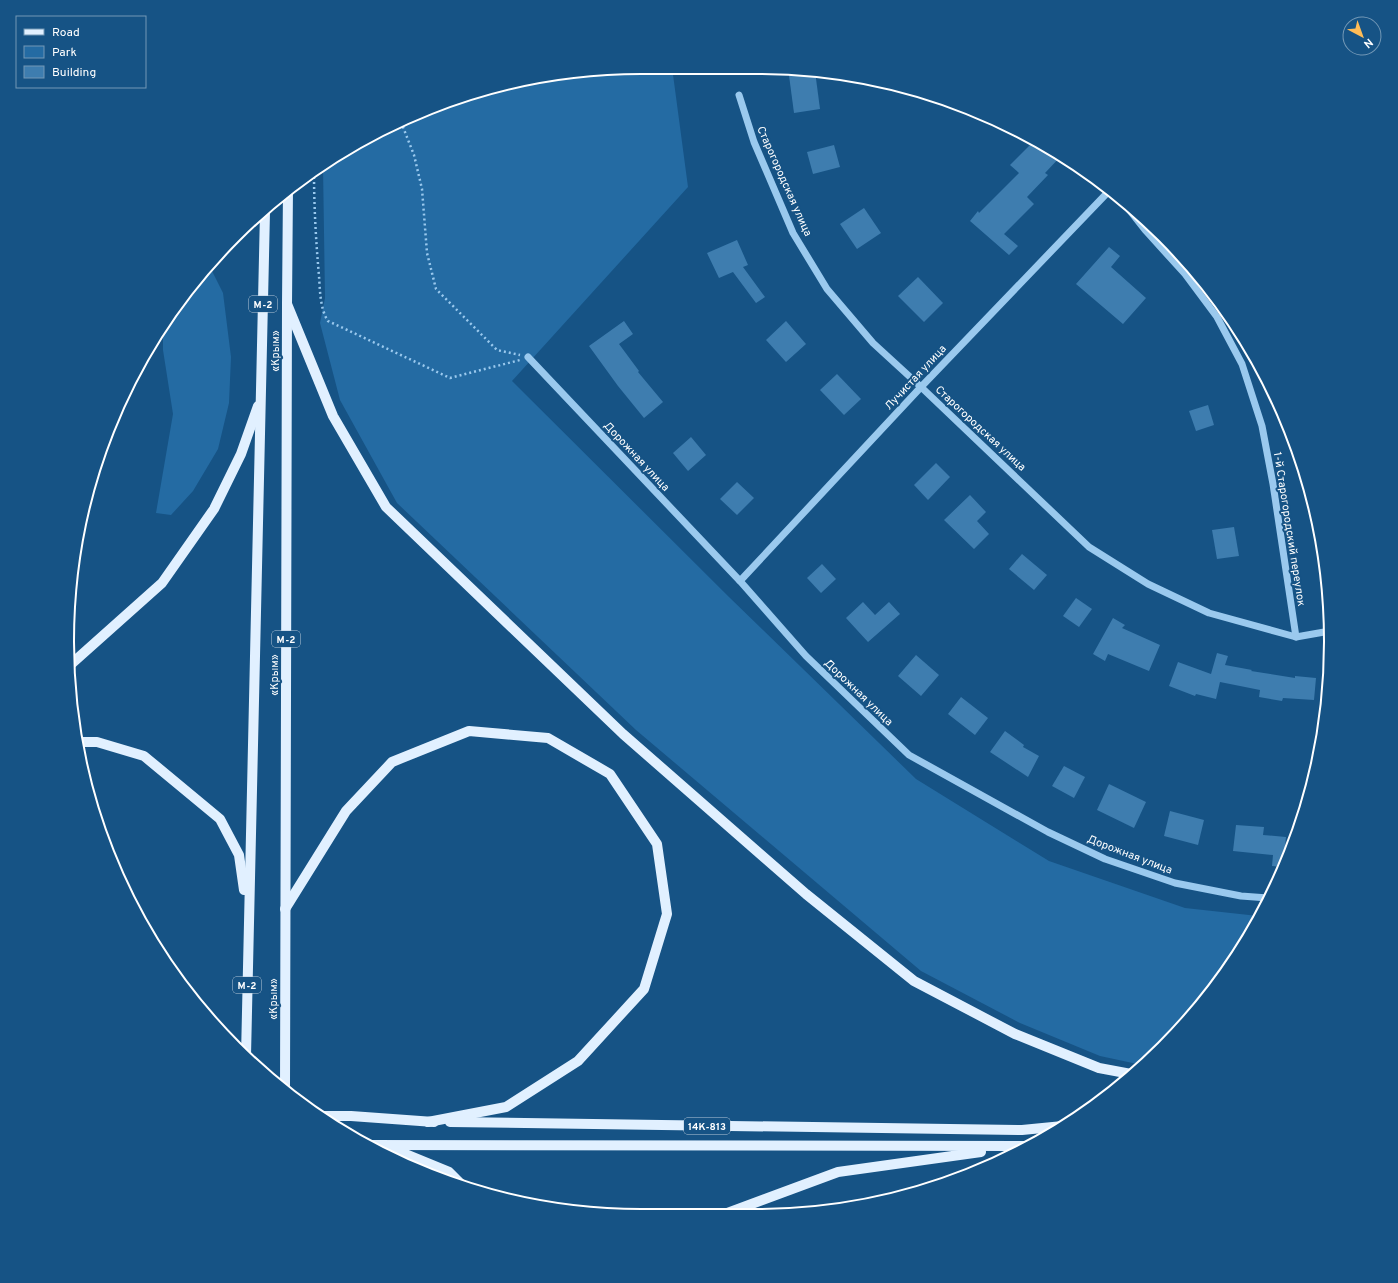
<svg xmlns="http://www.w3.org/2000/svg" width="1398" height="1283" font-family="Overpass,sans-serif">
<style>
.green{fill:#246ba3}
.building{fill:#3e7daf}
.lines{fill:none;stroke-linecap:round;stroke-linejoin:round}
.path{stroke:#9ac9ee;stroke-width:2.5;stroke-dasharray:2 3;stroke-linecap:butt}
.minor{stroke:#9ac9ee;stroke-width:7}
.major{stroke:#e1f0ff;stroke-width:10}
.labels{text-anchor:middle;stroke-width:4;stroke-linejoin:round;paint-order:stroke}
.shield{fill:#165385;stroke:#b9cbda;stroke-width:1}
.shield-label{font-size:10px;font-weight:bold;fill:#fff}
.street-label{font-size:11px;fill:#fff;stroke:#165385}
.rim{fill:none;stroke:#fff;stroke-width:2}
</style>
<rect width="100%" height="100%" fill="#165385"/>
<g class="green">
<path d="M641,67H672L688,187L512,381L729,597L916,779L1049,861L1185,908L1258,916L1234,960L1163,1048L1142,1065L1100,1056L1020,1023L921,971L636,730L397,503L340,400L320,323L325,298L323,166L388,126L529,78Z"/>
<path d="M210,267L223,293L231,357L229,403L218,449L193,491L171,515L156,513L173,414L163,350V329L186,292Z"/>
</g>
<g class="building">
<path d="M788,68L815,71L820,109L794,113Z"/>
<path d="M1034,141L1061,156L1045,173L1048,175L1027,197L1034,204L1004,234L1018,246L1009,255L970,221L978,211L979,213L1019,173L1010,165Z"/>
<path d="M834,145L840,167L813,174L807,152Z"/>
<path d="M864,208L881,233L857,249L840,224Z"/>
<path d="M737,240L748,265L743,267L765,297L756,303L733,272L719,278L707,253Z"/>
<path d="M1109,247L1120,256L1111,267L1146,298L1123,324L1076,284Z"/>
<path d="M918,277L943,303L924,322L898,296Z"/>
<path d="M624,321L633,334L619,344L639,371L638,372L663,402L644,418L618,386L589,346Z"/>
<path d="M786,321L806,344L786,362L766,340Z"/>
<path d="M837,374L861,399L844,415L820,390Z"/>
<path d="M1208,405L1214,425L1196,431L1189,411Z"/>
<path d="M691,437L706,455L688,471L673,453Z"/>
<path d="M936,463L950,477L928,500L914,485Z"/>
<path d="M737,482L754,498L737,515L720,499Z"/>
<path d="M970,495L986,512L977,521L989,534L974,549L944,520Z"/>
<path d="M1234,527L1239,556L1217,559L1212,530Z"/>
<path d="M1022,554L1047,575L1034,590L1009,569Z"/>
<path d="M822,564L836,579L821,593L807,578Z"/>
<path d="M1076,598L1092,609L1079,627L1063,616Z"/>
<path d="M863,602L875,615L889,602L900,614L868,642L846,618Z"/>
<path d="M1113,618L1125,625L1122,628L1160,645L1149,671L1108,654L1105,661L1093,654Z"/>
<path d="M1217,653L1228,656L1225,665L1252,670L1251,671L1295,678V676L1316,678L1314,700L1283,698L1282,701L1259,697L1260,690L1220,682L1216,699L1196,694L1195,696L1169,686L1178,662L1211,674Z"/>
<path d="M916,655L939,675L921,696L898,676Z"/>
<path d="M961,697L988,718L975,735L948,714Z"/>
<path d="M1005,731L1024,745L1023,747L1039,756L1028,777L990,752Z"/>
<path d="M1064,766L1085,777L1074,798L1052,786Z"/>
<path d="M1109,784L1146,802L1134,828L1097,810Z"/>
<path d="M1170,811L1204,820L1198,845L1164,836Z"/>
<path d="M1236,825L1264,827L1263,835L1286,837L1283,867L1272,866L1273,855L1233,851Z"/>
</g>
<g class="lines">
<g class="path">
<path d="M401,122L414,155L422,189L427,253L436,289L497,350L520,355"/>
<path d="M314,172C314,207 316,242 319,276C320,290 320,309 328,321L450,378L520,360"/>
</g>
<g class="minor">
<path d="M739,95L754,142L793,233L827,289L873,343L921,387L1089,547L1148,584L1209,613L1296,637L1330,631"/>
<path d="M1124,203L1146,231L1185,274L1217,317L1242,364L1262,426L1273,484L1296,637"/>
<path d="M528,357L740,581L806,656L909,755L1048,832L1105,859L1175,883L1241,896L1268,898"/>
<path d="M740,581L921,387L1109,191"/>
</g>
<g class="major">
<path d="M287,304L333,416L386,507L623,734L806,894L914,981L1015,1034L1099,1068L1131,1074"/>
<path d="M69,666L162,583L214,509L241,454L258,406"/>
<path d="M77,742H97L144,756L220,819L239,855L244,890"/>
<path d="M285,909L346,811L392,762L469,731L548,738L610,774L657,844L667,914L644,989L578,1061L506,1107L428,1122"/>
<path d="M246,1056L265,212"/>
<path d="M285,1090L287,304L288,189"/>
<path d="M322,1116H351L434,1122"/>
<path d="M450,1122L1022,1130L1063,1126"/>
<path d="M367,1145L1025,1146"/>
<path d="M388,1147L449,1172L464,1187"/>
<path d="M722,1215L838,1172L981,1152"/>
</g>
</g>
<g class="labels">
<g class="shield">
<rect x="249" y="296" width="28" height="16" rx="3"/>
<rect x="272" y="631" width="28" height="16" rx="3"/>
<rect x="233" y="977" width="28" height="16" rx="3"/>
<rect x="684" y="1118" width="46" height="16" rx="3"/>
</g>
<g class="shield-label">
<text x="263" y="308">М-2</text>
<text x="286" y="643">М-2</text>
<text x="247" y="989">М-2</text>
<text x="707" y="1130">14К-813</text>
</g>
<g class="street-label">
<text transform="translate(785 181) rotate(66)" y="4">Старогородская улица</text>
<text transform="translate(275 351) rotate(-90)" y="4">«Крым»</text>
<text transform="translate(915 377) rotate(-47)" y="4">Лучистая улица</text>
<text transform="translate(981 428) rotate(43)" y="4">Старогородская улица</text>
<text transform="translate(637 456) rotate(47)" y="4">Дорожная улица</text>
<text transform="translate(1290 529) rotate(81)" y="4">1-й Старогородский переулок</text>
<text transform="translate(274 675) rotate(-90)" y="4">«Крым»</text>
<text transform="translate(859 692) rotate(44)" y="4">Дорожная улица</text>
<text transform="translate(1130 854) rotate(21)" y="4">Дорожная улица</text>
<text transform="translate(273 999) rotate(-90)" y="4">«Крым»</text>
</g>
</g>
<path d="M0 0H1398V1283H0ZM641 74H757A567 567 0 0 1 1324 641V642A567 567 0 0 1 757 1209H641A567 567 0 0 1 74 642V641A567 567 0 0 1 641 74Z" fill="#165385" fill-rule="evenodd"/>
<path class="rim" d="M641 74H757A567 567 0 0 1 1324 641V642A567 567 0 0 1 757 1209H641A567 567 0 0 1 74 642V641A567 567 0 0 1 641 74Z"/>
<rect x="16" y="16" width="130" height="72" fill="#165385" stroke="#7398b6"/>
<rect x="24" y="29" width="20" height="6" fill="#e1f0ff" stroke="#7398b6"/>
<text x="52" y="36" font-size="12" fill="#ffffff">Road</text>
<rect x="24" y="46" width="20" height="12" fill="#246ba3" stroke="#7398b6"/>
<text x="52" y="56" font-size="12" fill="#ffffff">Park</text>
<rect x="24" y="66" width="20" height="12" fill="#3e7daf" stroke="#7398b6"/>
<text x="52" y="76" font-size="12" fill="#ffffff">Building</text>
<g transform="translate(1362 36) rotate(139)"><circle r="19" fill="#165385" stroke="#7398b6"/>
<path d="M0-3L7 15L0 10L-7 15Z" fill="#ffbc57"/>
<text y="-6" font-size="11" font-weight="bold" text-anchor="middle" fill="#ffffff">N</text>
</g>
</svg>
